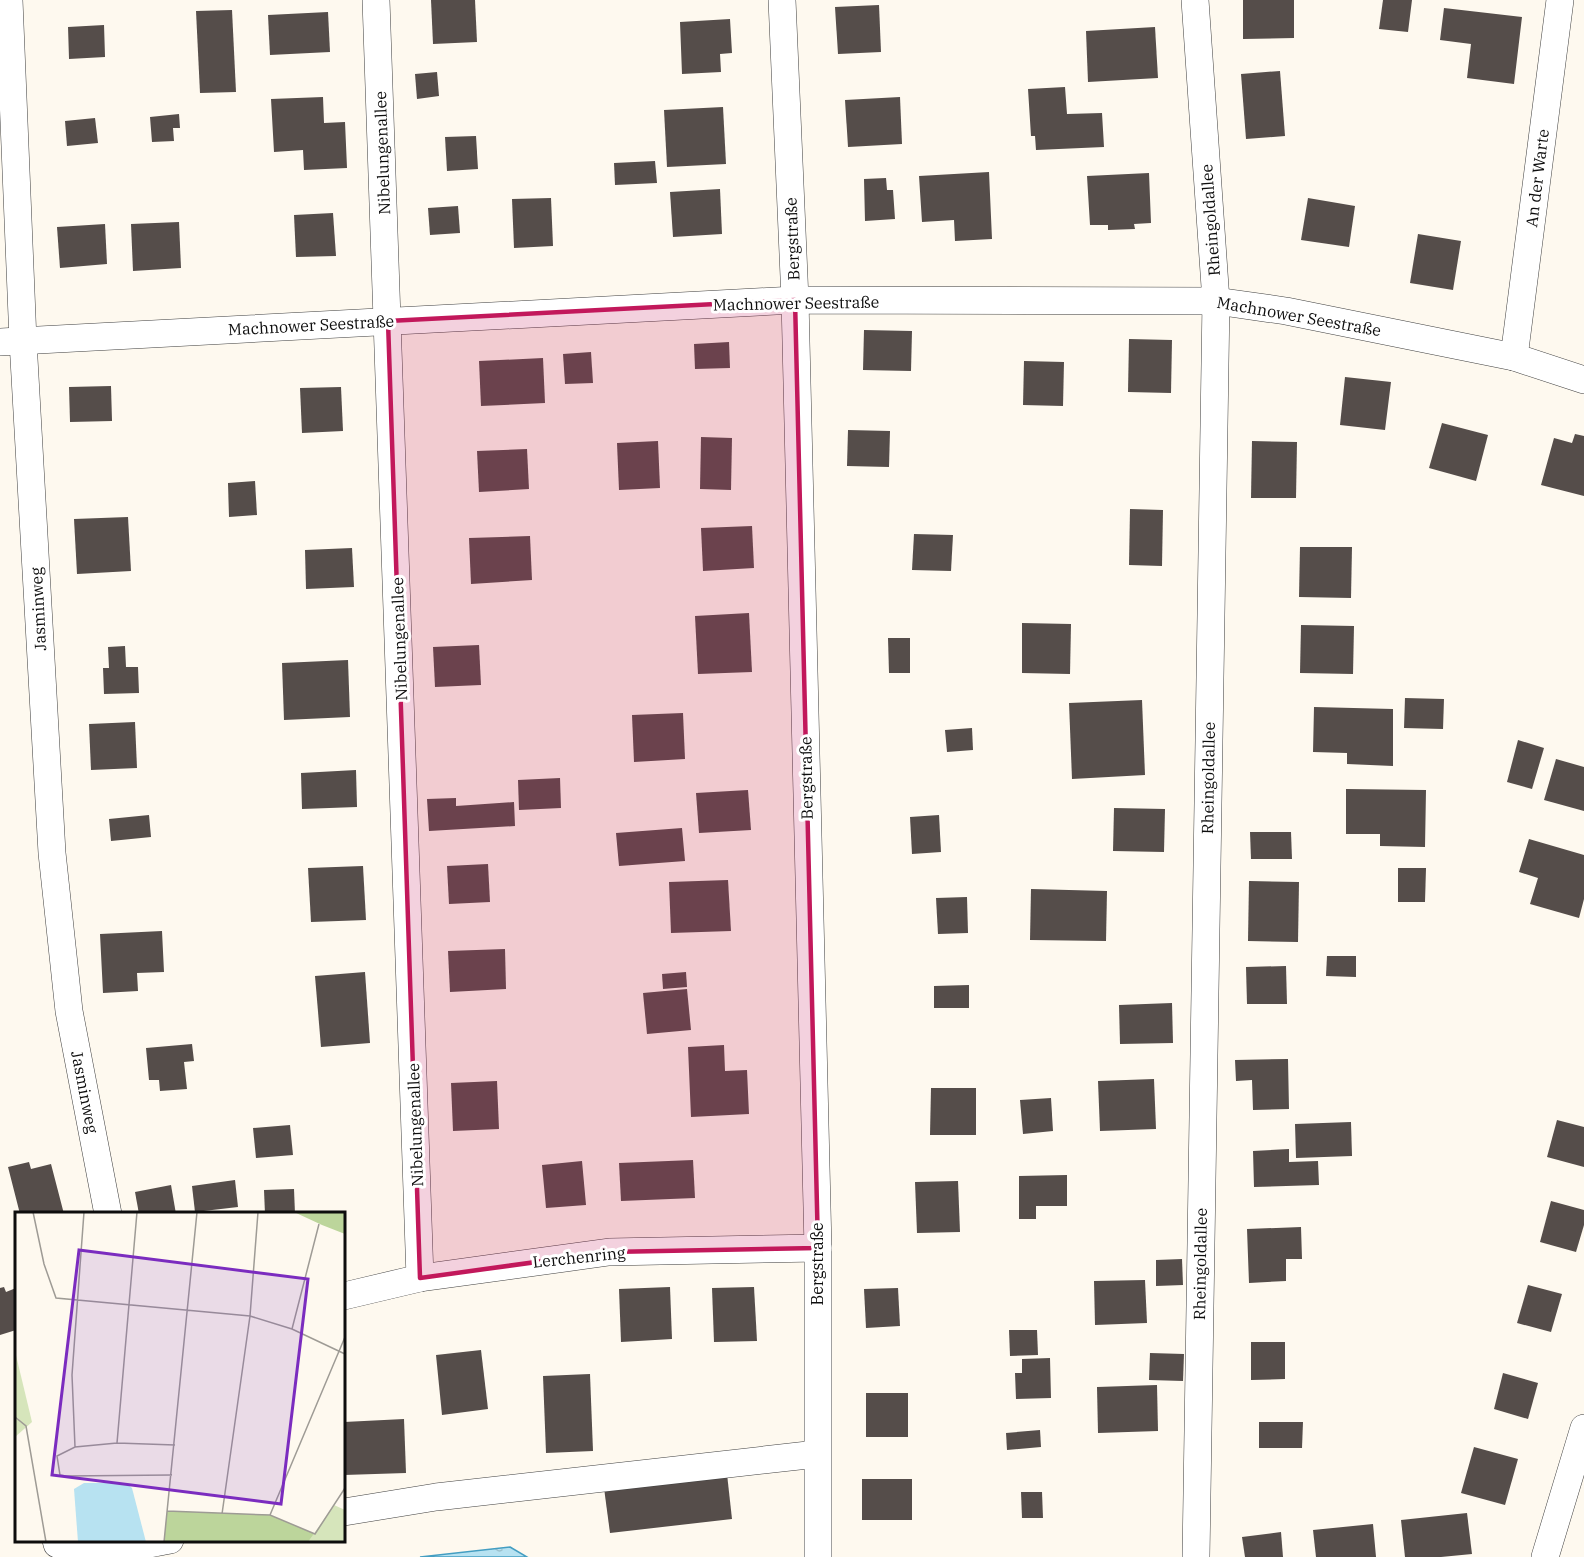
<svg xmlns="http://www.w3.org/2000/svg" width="1584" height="1557" font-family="'IBM Plex Serif',serif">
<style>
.water{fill:url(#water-ripples);stroke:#449ec2;stroke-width:1.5}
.building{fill:#554d4a}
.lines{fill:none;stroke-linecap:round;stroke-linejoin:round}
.street-casing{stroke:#404040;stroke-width:28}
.street{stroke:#fff;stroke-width:27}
.marked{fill:#c2185b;fill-opacity:0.2;stroke:#c2185b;stroke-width:4.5;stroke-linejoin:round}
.labels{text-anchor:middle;stroke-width:6;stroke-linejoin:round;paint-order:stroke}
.street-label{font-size:16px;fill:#0d0d0d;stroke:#fff}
.inset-road{fill:none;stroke:#9e9b95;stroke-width:1.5}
.view{fill:#7b2cbf;fill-opacity:0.15;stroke:#7b2cbf;stroke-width:3}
.inset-edge{fill:none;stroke:#0d0d0d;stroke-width:3}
</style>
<defs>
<pattern id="water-ripples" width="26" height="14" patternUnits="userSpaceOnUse" patternTransform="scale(1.5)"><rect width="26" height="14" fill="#b7e2f1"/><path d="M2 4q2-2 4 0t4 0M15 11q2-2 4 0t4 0" fill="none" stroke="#9cc1cd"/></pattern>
</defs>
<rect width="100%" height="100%" fill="#fef9ef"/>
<path class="water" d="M510,1547L527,1557H420Z"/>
<g class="building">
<path d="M431,0H475L477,42L433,44Z"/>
<path d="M1243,0H1294V38L1243,39Z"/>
<path d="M1383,0H1412L1408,32L1379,29Z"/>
<path d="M879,5L881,52L838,54L835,7Z"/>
<path d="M1444,8L1522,17L1514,84L1467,78L1471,44L1440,40Z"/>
<path d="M232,10L236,92L200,93L196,11Z"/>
<path d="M328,12L330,52L270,55L268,15Z"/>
<path d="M730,19L732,53L720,54L721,72L682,74L680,22Z"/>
<path d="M104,25L105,57L69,59L68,27Z"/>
<path d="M1155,27L1158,78L1088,82L1086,31Z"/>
<path d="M1280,71L1285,136L1246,139L1241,74Z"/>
<path d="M437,72L439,96L417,99L415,74Z"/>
<path d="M1065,87L1067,114L1102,113L1104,147L1036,150L1035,136H1031L1028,89Z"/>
<path d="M323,97L324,123L345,122L347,168L304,170L303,150L274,152L271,99Z"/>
<path d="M900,97L902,144L848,147L845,100Z"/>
<path d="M723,107L726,164L667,167L664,110Z"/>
<path d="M179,114L180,128H173L174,141L152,142L150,117Z"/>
<path d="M95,118L98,143L67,146L65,121Z"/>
<path d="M476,136L478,169L447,171L445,137Z"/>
<path d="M655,161L657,183L615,185L614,163Z"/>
<path d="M989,172L992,239L955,241L954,220L922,222L919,176Z"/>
<path d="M1149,173L1151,223L1134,224L1135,229L1108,230V225H1090L1087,176Z"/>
<path d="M886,178L887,190H893L895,219L865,221L864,179Z"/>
<path d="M720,189L722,234L673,237L670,192Z"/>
<path d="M551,198L553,246L514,248L512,199Z"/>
<path d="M1308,198L1355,206L1349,247L1301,240Z"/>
<path d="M458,206L460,233L430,235L428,208Z"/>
<path d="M333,213L336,256L296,257L294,215Z"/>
<path d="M179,222L181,268L133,271L131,224Z"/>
<path d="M105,224L107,264L60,268L57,227Z"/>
<path d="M1418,234L1461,241L1453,290L1410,283Z"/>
<path d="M864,330L912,331L911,371L863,370Z"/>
<path d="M1129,339L1172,340L1171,393L1128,392Z"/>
<path d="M729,342L730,368L695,369L694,344Z"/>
<path d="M591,352L593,383L565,384L563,354Z"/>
<path d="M543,358L545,403L481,406L479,361Z"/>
<path d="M1024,361L1064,362L1063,406L1023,405Z"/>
<path d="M1345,377L1391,382L1385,430L1340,425Z"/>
<path d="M111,386L112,421L70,422L69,387Z"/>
<path d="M341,387L343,431L302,433L300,388Z"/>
<path d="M1442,423L1488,435L1476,481L1429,468Z"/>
<path d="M848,430L890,431L889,467L847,466Z"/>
<path d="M1575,434L1584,436V496L1541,485L1554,438L1572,443Z"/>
<path d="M701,437L732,438L731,490L700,489Z"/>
<path d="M658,441L660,488L619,490L617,443Z"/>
<path d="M1252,441L1297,442L1296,498H1251Z"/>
<path d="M527,449L529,489L479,492L477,451Z"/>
<path d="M255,481L257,515L229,517L228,483Z"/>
<path d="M1130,509L1163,510L1162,566L1129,565Z"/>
<path d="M128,517L131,571L77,574L74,519Z"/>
<path d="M752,526L754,568L703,571L701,528Z"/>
<path d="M914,534L953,535L951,571L912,570Z"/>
<path d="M530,536L532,580L471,584L469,538Z"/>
<path d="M1300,547H1352L1351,598L1299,597Z"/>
<path d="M352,548L354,587L306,589L305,550Z"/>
<path d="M749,613L752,672L698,674L695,616Z"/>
<path d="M1022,623L1071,624L1070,674L1022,673Z"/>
<path d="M1301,625L1354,626L1353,674L1300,673Z"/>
<path d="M888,638H910V673H889Z"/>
<path d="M479,645L481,685L435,687L433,647Z"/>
<path d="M125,646L126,667H138L139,693L104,694L103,668H109L108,647Z"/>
<path d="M348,660L350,717L284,720L282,663Z"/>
<path d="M1405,698L1444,699L1443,729L1404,728Z"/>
<path d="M1142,700L1145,775L1072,779L1069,703Z"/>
<path d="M1314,707L1393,709V766L1347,764V753L1313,752Z"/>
<path d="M683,713L685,759L634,762L632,715Z"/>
<path d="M135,722L137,768L91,770L89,724Z"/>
<path d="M972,728L973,750L947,752L945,730Z"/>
<path d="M1518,740L1544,748L1532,789L1507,782Z"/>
<path d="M1556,759L1584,767V811L1544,800Z"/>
<path d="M356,770L357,807L302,809L301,773Z"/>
<path d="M560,778L561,808L519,810L518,780Z"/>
<path d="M1346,789L1426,790L1425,847L1380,846V834H1346Z"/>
<path d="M748,790L751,830L699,833L696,793Z"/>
<path d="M456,798V806L514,802L515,826L429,831L427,799Z"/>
<path d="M1114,808L1165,809L1164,852L1113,851Z"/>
<path d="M149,815L151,837L111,841L109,819Z"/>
<path d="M939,815L941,852L912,854L910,817Z"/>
<path d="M682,828L685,861L619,866L616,833Z"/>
<path d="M1250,832H1291L1292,859H1251Z"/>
<path d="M1529,839L1584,855V899L1579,918L1530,904L1538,878L1519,872Z"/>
<path d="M488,864L490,902L449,904L447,866Z"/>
<path d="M363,866L366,920L311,922L308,868Z"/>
<path d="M1398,868H1426L1425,902H1398Z"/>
<path d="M728,880L731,931L671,933L669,882Z"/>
<path d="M1249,881L1299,882L1298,942L1248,941Z"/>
<path d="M1031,889L1107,891L1106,941L1030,940Z"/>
<path d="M967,897L968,933L938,934L936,898Z"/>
<path d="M162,931L164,972L137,973L138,991L103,993L100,934Z"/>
<path d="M505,949L506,989L450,992L448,951Z"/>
<path d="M1327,956H1356V977L1326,976Z"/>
<path d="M1286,966L1287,1004H1247L1246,967Z"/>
<path d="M365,972L370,1043L321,1047L315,976Z"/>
<path d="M686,972L687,987L663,989L662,974Z"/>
<path d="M969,985V1008H934V986Z"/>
<path d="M687,989L691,1030L647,1034L643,993Z"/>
<path d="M1172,1003L1173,1043L1120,1044L1119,1005Z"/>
<path d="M192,1044L194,1061L184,1062L187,1089L160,1091L159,1080H149L146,1048Z"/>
<path d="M724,1045L725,1071L747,1070L749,1114L691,1117L688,1047Z"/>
<path d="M1288,1059L1289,1109L1253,1110L1252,1080L1236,1081L1235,1060Z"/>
<path d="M1154,1079L1156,1129L1100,1131L1098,1081Z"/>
<path d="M497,1081L499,1129L453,1131L451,1083Z"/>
<path d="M931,1088H976V1135H930Z"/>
<path d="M1051,1098L1053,1131L1023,1134L1020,1100Z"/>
<path d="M1557,1120L1584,1127V1167L1547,1157Z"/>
<path d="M1351,1122L1352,1156L1296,1158L1295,1124Z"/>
<path d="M290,1125L293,1155L256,1158L253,1128Z"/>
<path d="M1289,1149V1162L1318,1161L1319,1185L1254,1187L1253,1151Z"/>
<path d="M693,1160L695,1198L621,1201L619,1163Z"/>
<path d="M582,1161L586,1205L546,1208L542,1165Z"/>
<path d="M29,1162L31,1169L51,1164L64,1214H20L8,1167Z"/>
<path d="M1067,1175V1206H1036V1219H1019V1176Z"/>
<path d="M235,1180L238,1207L195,1212L192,1186Z"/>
<path d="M958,1181L960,1232L917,1233L915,1182Z"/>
<path d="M171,1185L176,1214H139L135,1192Z"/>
<path d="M294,1189L295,1214H265L264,1190Z"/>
<path d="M1551,1201L1584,1210V1225L1576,1252L1540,1242Z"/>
<path d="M1301,1227L1302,1259H1286V1281L1249,1283L1247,1229Z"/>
<path d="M1182,1259L1183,1285L1156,1286V1260Z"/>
<path d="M1145,1280L1147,1323L1095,1325L1094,1281Z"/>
<path d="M1528,1285L1562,1294L1551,1332L1517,1323Z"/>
<path d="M4,1287L6,1292L16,1288V1330L0,1335V1288Z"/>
<path d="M670,1287L672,1339L621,1342L619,1289Z"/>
<path d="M754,1287L757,1341L714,1342L712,1288Z"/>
<path d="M898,1288L900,1326L866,1328L864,1289Z"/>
<path d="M1009,1330H1037L1038,1355L1010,1356Z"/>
<path d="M1251,1342H1285V1379L1251,1380Z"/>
<path d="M481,1350L488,1409L442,1415L436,1355Z"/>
<path d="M1150,1353L1184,1354L1183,1381L1149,1380Z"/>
<path d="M1050,1358L1051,1398L1016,1399L1015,1373H1022V1359Z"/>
<path d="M1503,1373L1538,1383L1528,1419L1494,1409Z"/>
<path d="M590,1374L593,1451L546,1453L543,1376Z"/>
<path d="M1157,1385L1158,1431L1098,1433L1097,1387Z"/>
<rect x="866" y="1393" width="42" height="44"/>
<path d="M404,1419L406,1473L344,1475V1422Z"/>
<path d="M1259,1422H1303L1302,1448H1259Z"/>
<path d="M1040,1430L1041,1447L1007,1450L1006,1433Z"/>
<path d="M1474,1447L1518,1459L1505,1505L1461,1493Z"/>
<path d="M727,1474L732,1519L610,1533L604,1488Z"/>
<rect x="862" y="1479" width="50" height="41"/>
<path d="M1021,1492H1042L1043,1518H1022Z"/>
<path d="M1467,1513L1472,1554L1441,1557H1405L1401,1520Z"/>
<path d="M1373,1524L1376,1557H1316L1313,1530Z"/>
<path d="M1281,1532L1283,1557H1245L1242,1537Z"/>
</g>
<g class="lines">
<g class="street-casing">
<g id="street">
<path d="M9,0L23,341L52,853L69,1011L108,1214"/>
<path d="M376,0L420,1278"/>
<path d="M782,0L795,300L818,1248V1557"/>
<path d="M1195,0L1216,301L1196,1557"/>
<path d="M0,342L795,300L1216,301L1286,311L1514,357L1584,380"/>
<path d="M1514,357L1560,0"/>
<path d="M344,1296L420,1278L609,1252L818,1248"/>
<path d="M344,1512L436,1497L817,1454"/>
<path d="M56,1540L57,1544C94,1557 132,1547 170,1540"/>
<path d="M1545,1557L1584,1428"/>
</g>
</g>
<use href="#street" class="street"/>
</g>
<path class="marked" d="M795,300L818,1248L609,1252L420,1278L388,321Z"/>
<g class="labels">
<g class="street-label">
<text transform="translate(382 153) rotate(-92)" y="6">Nibelungenallee</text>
<text transform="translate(1537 178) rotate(-83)" y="6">An der Warte</text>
<text transform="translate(1210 220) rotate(-94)" y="6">Rheingoldallee</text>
<text transform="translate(792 239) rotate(-92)" y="6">Bergstraße</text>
<text transform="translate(796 303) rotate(-1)" y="6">Machnower Seestraße</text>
<text transform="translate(1299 316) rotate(10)" y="6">Machnower Seestraße</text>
<text transform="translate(311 325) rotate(-3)" y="6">Machnower Seestraße</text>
<text transform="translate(38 609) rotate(-93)" y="6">Jasminweg</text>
<text transform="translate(399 639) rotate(-92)" y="6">Nibelungenallee</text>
<text transform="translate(806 778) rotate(-91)" y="6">Bergstraße</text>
<text transform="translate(1208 778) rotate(-89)" y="6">Rheingoldallee</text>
<text transform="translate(85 1092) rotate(79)" y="6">Jasminweg</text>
<text transform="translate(415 1125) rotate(-92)" y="6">Nibelungenallee</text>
<text transform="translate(579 1257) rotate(-6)" y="6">Lerchenring</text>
<text transform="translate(817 1264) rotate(-90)" y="6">Bergstraße</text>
<text transform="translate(1200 1264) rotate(-89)" y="6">Rheingoldallee</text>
</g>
</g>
<g transform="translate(15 1212)">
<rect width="330" height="330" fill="#fef9ef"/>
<path d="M0,139L17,210L0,225Z" fill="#d6e5bb"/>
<path d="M279,0H330V22L307,13ZM152,299L255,303L300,322L293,330H149Z" fill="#bcd59b"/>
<path d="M319,293L330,298V330H293Z" fill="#d6e5bb"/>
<path d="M69,271H111L117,276L131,330H63L59,277Z" fill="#b7e2f1"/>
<path class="inset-road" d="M18,0L29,52L41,86L235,104L277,117L330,142M277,117L304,12M0,205L11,214L31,330M102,231L122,0M60,235L57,163L69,0M157,263L51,264L45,263L42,244L60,235L102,231L160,233M152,299L255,303L300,322L330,276M207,302L235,104L243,0M255,303L330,125M149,330L182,0"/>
<path class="view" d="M64,38L293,67L266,292L37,263Z"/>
<rect width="330" height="330" class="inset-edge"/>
</g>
</svg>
